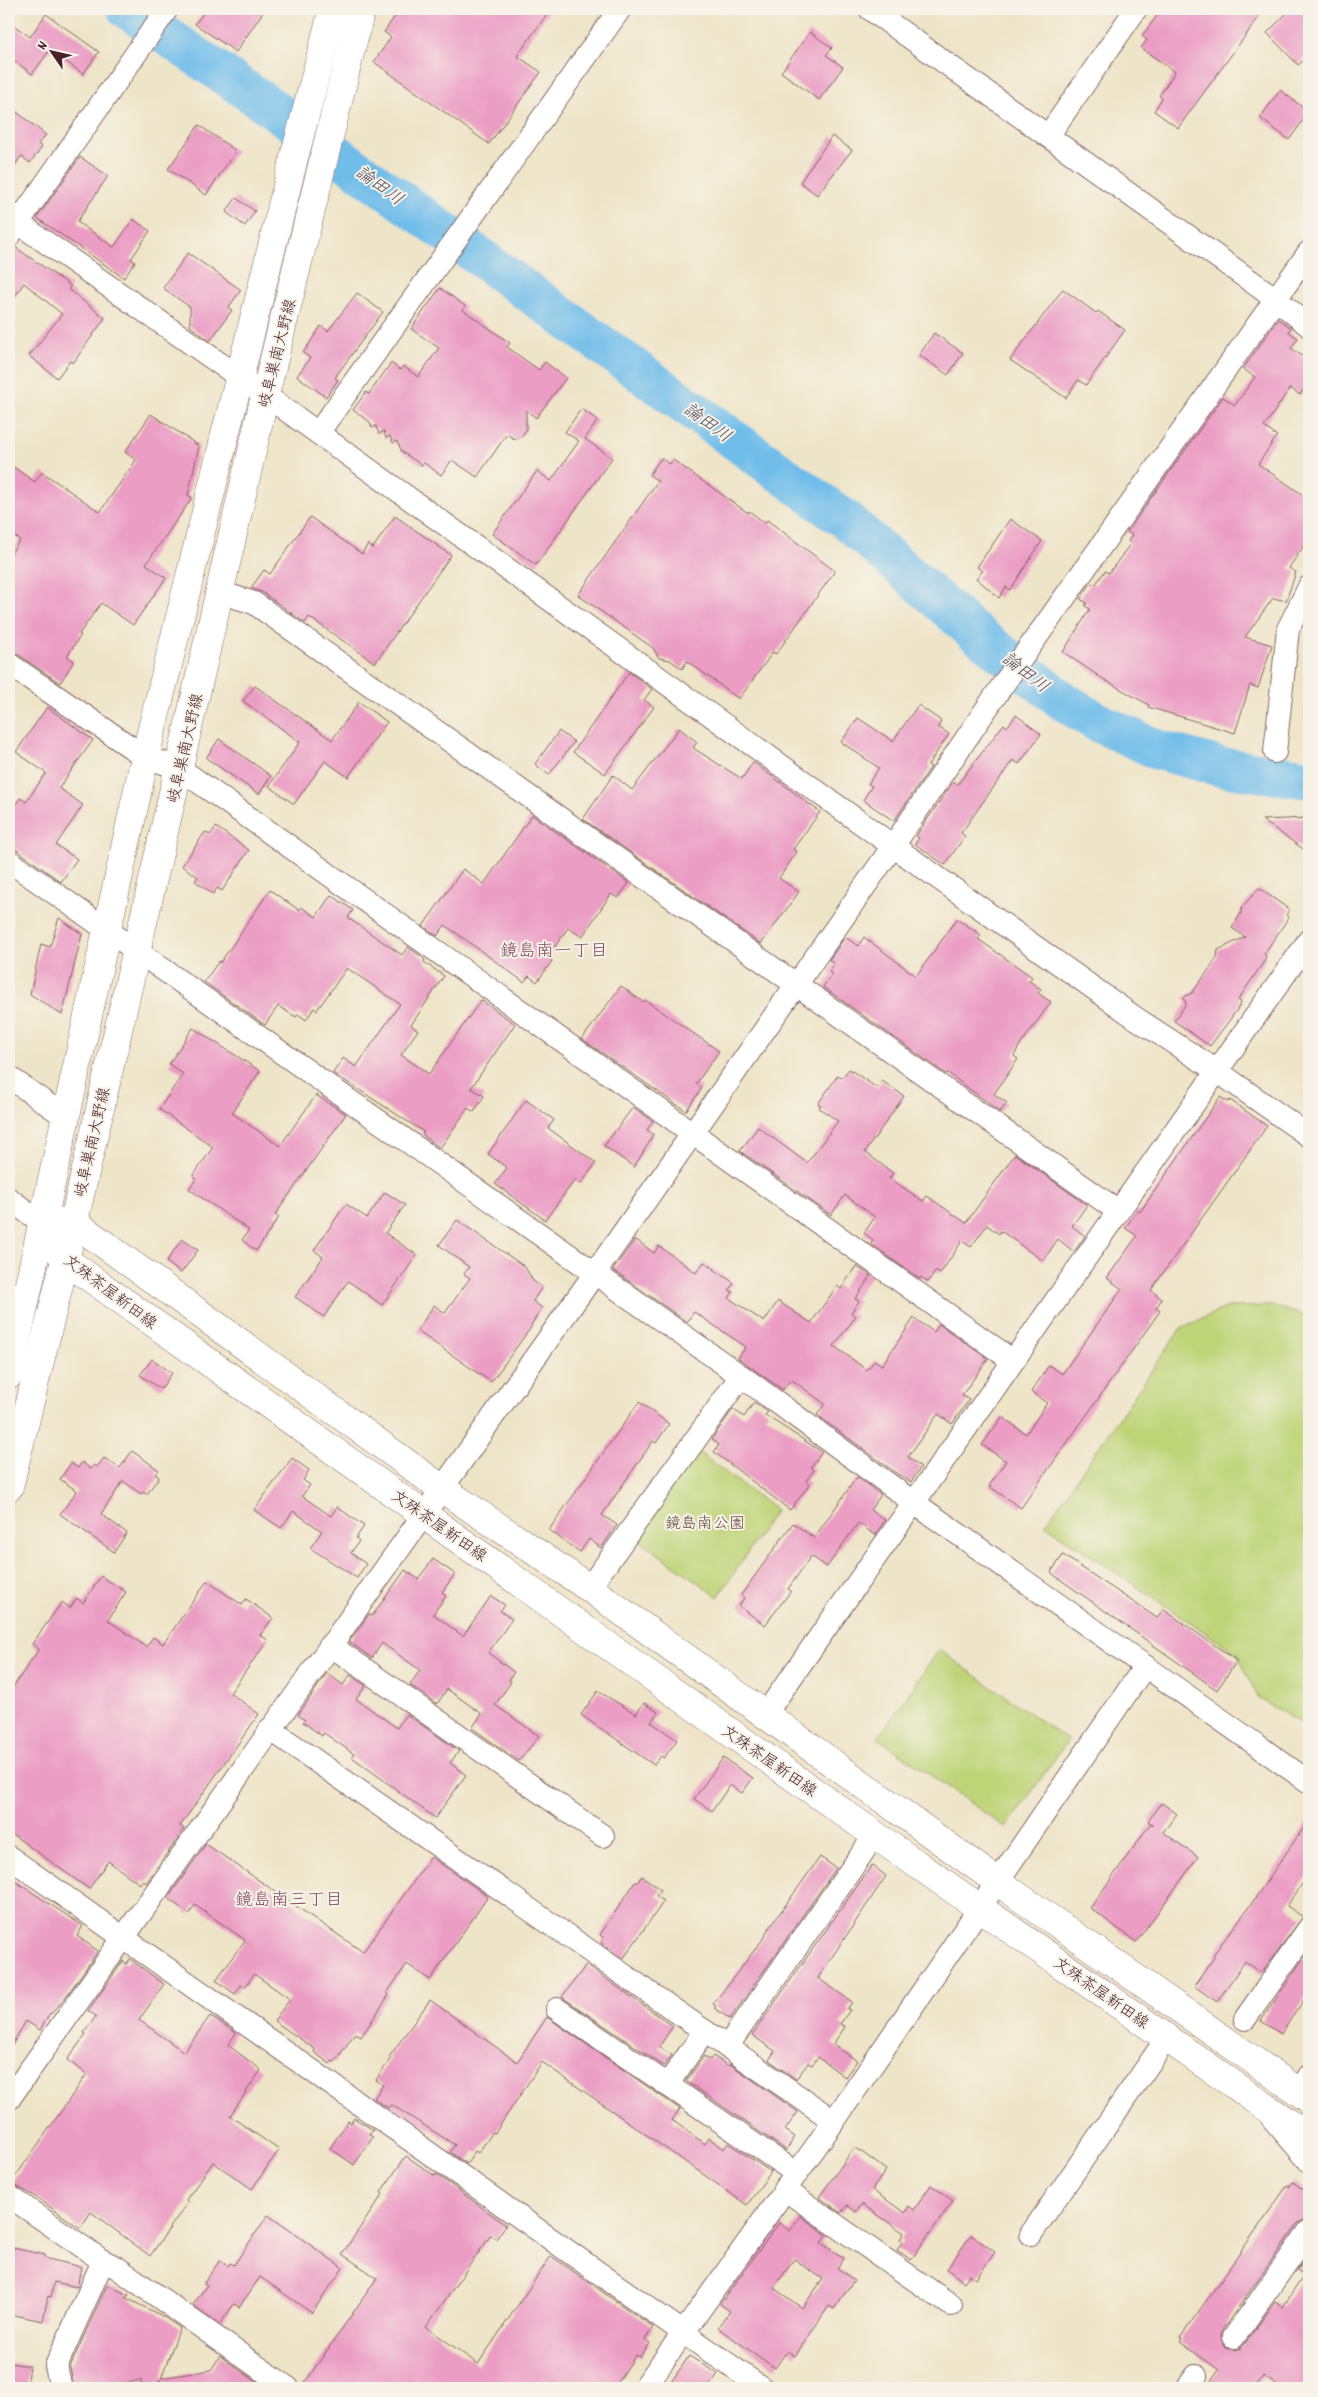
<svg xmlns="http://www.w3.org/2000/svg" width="1318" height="2397" font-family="Dekko,'Klee One',sans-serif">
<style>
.green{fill:#bed477;stroke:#847a51}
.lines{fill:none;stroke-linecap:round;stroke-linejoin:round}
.river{stroke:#71bdea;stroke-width:40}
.building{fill:#eb9dc4;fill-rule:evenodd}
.street-casing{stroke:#836462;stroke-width:24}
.secondary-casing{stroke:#836462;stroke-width:29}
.primary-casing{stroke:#836462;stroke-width:29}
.street{stroke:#fff;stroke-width:22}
.secondary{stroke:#fff;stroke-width:28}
.primary{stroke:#fff;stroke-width:28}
.labels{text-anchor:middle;stroke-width:4;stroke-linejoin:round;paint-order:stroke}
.street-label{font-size:16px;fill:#4a1f2b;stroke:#f7f3e8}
.park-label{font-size:16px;fill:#674c3e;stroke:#f7f3e8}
.water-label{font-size:18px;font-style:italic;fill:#564e64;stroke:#f7f3e8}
.neighbourhood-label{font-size:18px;fill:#824b61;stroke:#f7f3e8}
</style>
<rect width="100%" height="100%" fill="#f7f3e8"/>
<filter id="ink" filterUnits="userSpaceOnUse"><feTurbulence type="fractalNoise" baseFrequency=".02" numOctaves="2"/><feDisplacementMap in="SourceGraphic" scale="10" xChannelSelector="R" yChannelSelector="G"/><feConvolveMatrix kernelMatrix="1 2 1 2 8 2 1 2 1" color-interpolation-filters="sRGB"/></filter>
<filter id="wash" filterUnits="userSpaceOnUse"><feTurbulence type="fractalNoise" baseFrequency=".0096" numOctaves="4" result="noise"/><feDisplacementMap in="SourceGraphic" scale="20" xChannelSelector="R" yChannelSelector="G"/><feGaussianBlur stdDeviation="1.12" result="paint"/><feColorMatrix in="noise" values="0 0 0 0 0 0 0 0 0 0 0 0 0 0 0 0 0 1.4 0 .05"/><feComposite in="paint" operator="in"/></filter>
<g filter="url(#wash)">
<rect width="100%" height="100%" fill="#eee4c7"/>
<g class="green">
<path d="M1274,1306L1309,1317V1728L1259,1699L1237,1654L1045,1525L1181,1328L1228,1307Z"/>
<path d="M694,1449L776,1510L718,1597L632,1535Z"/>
<path d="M939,1650L1068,1740L1006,1828L878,1738Z"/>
</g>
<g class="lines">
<path class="river" d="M127,9L268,105L846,520L973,631L1062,700L1097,722L1158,750L1221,767L1309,779"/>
</g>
<g id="blocks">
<g class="building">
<path d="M206,9H265L236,52L195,24Z"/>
<path d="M400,9H551L517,56L541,72L489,144L374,62L391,37L384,32Z"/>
<path d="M1162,9H1248L1259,17L1178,128L1154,111L1162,98L1159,96L1175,72L1141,48L1147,40L1142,36Z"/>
<path d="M1291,9H1309V55L1298,65L1267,33Z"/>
<path d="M46,14L99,52L83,74L50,50L32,74L9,57V22L30,37Z"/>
<path d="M810,32L832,48L826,55L843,67L819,100L781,72Z"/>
<path d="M1280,90L1309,112L1289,140L1260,118Z"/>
<path d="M9,106L46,135L38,144L42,147L30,163L21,156L9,175Z"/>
<path d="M199,125L236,151L206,195L168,169Z"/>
<path d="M832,136L852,150L817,195L800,182Z"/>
<path d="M80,157L108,176L77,222L114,247L133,219L150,231L131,259L135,262L124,278L37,218Z"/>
<path d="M236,198L255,211L245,226L226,212Z"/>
<path d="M15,247L71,286L68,289L105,318L73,363L70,361L57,378L29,356L62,314L24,283L9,305V249Z"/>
<path d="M188,253L241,290L228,308L232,310L210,341L190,326V307L163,288Z"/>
<path d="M440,288L465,306L463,310L510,343L507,347L539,370L545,362L566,378L536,418L526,410V430L521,437L514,439L507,434L477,477L452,460L441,475L424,463L422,465L402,452L397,441L393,443L390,436L386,438L384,431L379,434L376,426L372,428L370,422L353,410L366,392L369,394L391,363L400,370L403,366L418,377L439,348L411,329Z"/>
<path d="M1063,289L1096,313L1098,311L1125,330L1086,385L1078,380L1066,398L1010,360Z"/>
<path d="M357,293L383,312L338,373L335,378L338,380L326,397L297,376L310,358L303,353L321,326L328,331Z"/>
<path d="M1278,319L1291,328L1289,332L1298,338L1291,348L1309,361V382L1300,395L1290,388L1264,427L1277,436L1258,464L1309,499V538L1289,568L1296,572L1286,601L1273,598L1245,637L1272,645L1258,688L1250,685L1235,733L1148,707L1149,705L1103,679L1063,652L1090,609L1085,606L1087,603L1080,599L1091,583L1095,585L1105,571L1109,573L1131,543L1128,541L1132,535L1127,532L1223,397L1235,405L1255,377L1243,369Z"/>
<path d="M934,333L963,353L948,375L919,355Z"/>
<path d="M581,409L598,420L585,439L612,458L536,565L492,534L537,471L551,481L579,441L565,432Z"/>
<path d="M151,414L199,446L188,495L192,498L146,564L166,578L133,625L101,603L79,634L81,635L67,656L74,661L60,683L16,653L9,651V556L20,540L9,532V464L35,482L42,472L100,512L136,460L125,452Z"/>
<path d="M661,458L670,464L673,460L748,513L749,511L765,523L767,520L835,571L776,654L773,652L739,699L687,661L682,669L670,660L659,658L653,648L578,595L658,481L649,475Z"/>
<path d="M395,516L451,555L375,663L309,617L305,623L262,592L251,588L264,570L270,574L310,517L362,554L368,544L373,548Z"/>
<path d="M1010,519L1042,541L1010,590L1006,587L999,598L976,578L983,571L977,567Z"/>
<path d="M629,672L652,689L644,700L654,707L605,774L573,752Z"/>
<path d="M255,686L332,740L359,702L387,722L348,777L325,761L294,804L269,786L300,742L243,701Z"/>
<path d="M918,705L941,721L938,727L949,734L928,765L931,767L894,821L863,800L872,786L868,784L879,768L841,742L858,718L893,741Z"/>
<path d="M47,707L93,740L59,788L83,805L56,845L77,859L61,882L17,850L9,848V814L20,798L26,802L46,773L16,752Z"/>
<path d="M1016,715L1041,734L1019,764L1013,760L961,833L965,836L945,865L915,844L919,838L916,836L953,782L957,785L1004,724L1007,727Z"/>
<path d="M679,728L697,742L693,748L742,779L753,762L820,812L793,849L797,852L779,878L799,892L761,944L583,819L613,775L632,790Z"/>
<path d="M559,731L574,742L549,775L535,764Z"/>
<path d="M219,739L271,776L259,794L206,758Z"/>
<path d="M532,815L629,883L618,898L611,894L582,937L568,928L548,957L552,961L537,982L529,976L524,982L445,925L437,936L423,926L463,869L484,884Z"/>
<path d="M1309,818V853L1262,820Z"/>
<path d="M216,827L249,850L222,891L217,888L213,894L195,881L198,877L182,866L205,832L210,835Z"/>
<path d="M1259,888L1290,910L1286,915L1289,917L1264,954L1266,956L1263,963L1238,1000L1241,1002L1237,1010L1210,1046L1174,1021L1186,1004L1184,997L1192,993L1208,971L1217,957L1218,950L1245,937L1232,928L1241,913L1242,907Z"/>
<path d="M270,890L299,910L301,907L316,917L331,895L353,910L348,918L402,955L408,947L422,957L425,960L424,962L444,976L411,1025L418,1030L401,1055L429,1074L481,1000L515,1024L471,1088L484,1096L474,1112L468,1108L440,1148L426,1138L422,1133L424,1132L333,1073L343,1058L356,1067L400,1004L347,968L317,1010L314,1008L306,1020L298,1014L296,1017L278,1006L265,1025L204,982L219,961L220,963Z"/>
<path d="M59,918L82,934L62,1015L30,994L41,944L50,947Z"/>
<path d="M957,919L981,935L978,939L1032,977L1029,981L1041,989L1038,993L1051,1002L1018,1048L1014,1056L1018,1059L994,1094L1007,1103L1000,1112L948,1073L946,1074L823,987L832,974L829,972L834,963L829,960L845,937L858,946L864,937L916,976Z"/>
<path d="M621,986L643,1002L645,1000L719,1051L696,1084L702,1088L686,1111L582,1039Z"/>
<path d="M193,1028L260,1071L232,1113L280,1146L316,1095L346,1114L275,1215L279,1217L256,1251L242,1240L249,1230L189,1189L196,1179L193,1176L213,1147L159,1109L183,1074L169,1064Z"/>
<path d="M849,1069L877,1088L882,1081L904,1096L865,1152L893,1173L889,1178L923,1201L927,1196L966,1223L1015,1154L1087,1205L1072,1226L1085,1236L1074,1252L1058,1239L1043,1261L1001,1231L999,1234L987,1225L971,1247L962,1241L940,1274L936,1271L928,1282L921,1277L920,1279L871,1244L873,1240L864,1233L875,1217L845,1195L831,1215L740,1151L758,1127L807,1163L838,1121L819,1108L821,1105L818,1104L838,1075L842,1078Z"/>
<path d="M1220,1097L1228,1102L1230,1100L1267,1126L1151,1290L1162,1299L1156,1308L1160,1311L1021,1508L989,1486L1006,1461L982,1445L1002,1417L1026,1434L1047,1403L1031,1392L1049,1365L1062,1374L1122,1289L1107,1278L1137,1236L1125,1228L1138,1210L1140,1212Z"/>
<path d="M526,1100L554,1120L548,1128L596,1163L581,1184L575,1180L545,1220L495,1184L507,1168L488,1154Z"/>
<path d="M633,1107L653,1121L647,1130L653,1134L650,1141L634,1167L604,1146Z"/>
<path d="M385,1192L405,1205L385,1233L417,1255L382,1305L348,1281L324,1317L295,1297L323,1257L314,1250L346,1204L367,1218Z"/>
<path d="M457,1220L525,1267L533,1281L542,1287L533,1301L542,1308L531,1325L532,1326L491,1382L417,1331L434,1305L445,1313L470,1278L464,1274L469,1267L439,1245Z"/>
<path d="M182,1239L198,1250L181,1273L166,1262Z"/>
<path d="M635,1239L654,1253L659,1246L696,1273L704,1262L734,1283L729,1290L733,1292L729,1298L764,1322L778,1301L811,1323L837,1286L841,1289L856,1266L871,1276L855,1299L859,1301L851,1313L856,1316L834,1346L867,1370L875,1360L882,1365L914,1318L934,1332L939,1324L988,1359L962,1395L969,1400L952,1424L938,1414L908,1457L921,1467L911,1482L896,1473L817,1415L825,1404L791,1379L783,1390L738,1358L746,1347L694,1312L687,1322L613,1270Z"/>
<path d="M152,1359L172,1373L161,1389L140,1375Z"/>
<path d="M639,1402L669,1424L656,1443L653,1441L602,1515L617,1525L601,1548L589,1539L580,1552L549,1530Z"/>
<path d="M754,1402L768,1412L765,1415L822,1452L811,1467L814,1470L806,1481L810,1484L790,1510L714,1452L719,1445L712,1439L733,1409L744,1417Z"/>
<path d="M132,1451L159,1470L155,1474L159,1477L147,1494L143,1492L141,1494L123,1481L101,1514L127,1533L114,1552L60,1514L77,1491L60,1479L71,1463L78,1468L82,1462L91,1469L94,1465L97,1467L104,1458L120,1468Z"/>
<path d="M292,1458L309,1470L303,1480L310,1485L302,1496L331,1516L337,1507L364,1526L356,1538L359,1541L351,1553L366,1564L357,1578L310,1548L322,1531L293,1511L281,1528L254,1510Z"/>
<path d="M857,1477L881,1495L870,1510L885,1520L875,1535L858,1523L827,1567L811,1556L788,1589L791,1591L765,1625L739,1606L744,1598L741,1595L793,1523L814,1538Z"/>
<path d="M1063,1555L1157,1618L1163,1609L1237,1661L1217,1690L1054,1575L1051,1572Z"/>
<path d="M433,1559L455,1574L442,1592L446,1596L433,1614L463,1636L491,1596L505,1605L500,1611L512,1619L488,1653L514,1672L509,1680L511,1682L495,1705L539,1736L519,1761L472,1728L482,1714L447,1689L437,1704L410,1685L420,1670L382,1643L372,1658L349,1642L369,1614L372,1616L405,1570L418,1579Z"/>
<path d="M101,1576L126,1592L108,1620L146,1647L153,1637L163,1644L207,1581L242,1605L246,1599L273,1618L260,1635L268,1640L230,1693L259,1714L180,1826L184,1829L146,1883L143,1880L140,1884L108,1861L89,1889L9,1832V1693L39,1649L32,1644L62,1602L70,1608L77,1598L83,1603Z"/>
<path d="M327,1673L343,1685L350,1675L366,1686L356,1699L397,1728L406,1714L459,1751L450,1763L466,1775L435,1818L352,1757L354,1754L324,1733L322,1736L303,1722L305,1720L298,1715Z"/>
<path d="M598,1691L636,1714L644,1703L658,1712L651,1722L677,1740L664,1758L661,1756L654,1765L581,1715Z"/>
<path d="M723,1758L753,1778L742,1793L730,1785L712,1811L694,1799Z"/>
<path d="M1162,1803L1177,1814L1163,1832L1198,1857L1136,1942L1090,1908L1151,1823L1153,1825L1148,1821Z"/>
<path d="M1309,1820V1874L1287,1906L1303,1917L1261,1973L1245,1961L1217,2002L1194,1986L1215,1956L1213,1955L1251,1904Z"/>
<path d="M206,1844L363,1952L431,1857L486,1895L487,1898L430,1980L407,1964L387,1993L389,1995L361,2037L355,2033L335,2062L332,2061L330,2064L314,2052L315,2049L274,2021L290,1999L254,1974L245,1987L241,1985L235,1994L216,1980L245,1940L195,1905L189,1914L168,1898Z"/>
<path d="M820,1857L836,1868L730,2019L714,2008L716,2006L713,2004L766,1935L765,1934Z"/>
<path d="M872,1865L886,1876L818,1978L852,2002L847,2009L850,2010L840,2024L845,2027L833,2044L857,2061L845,2077L818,2057L812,2065L808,2063L796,2079L769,2060L775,2051L752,2035Z"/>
<path d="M642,1876L661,1890L656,1896L664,1901L623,1959L601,1943L604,1938L600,1935L635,1882L637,1883Z"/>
<path d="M9,1877L83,1926L77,1936L98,1951L67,1995L51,2014L50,2013L40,2030L26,2021L9,2050Z"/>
<path d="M1309,1950V1992L1281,2034L1261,2021Z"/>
<path d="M130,1959L164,1984L139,2020L184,2052L210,2016L236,2033L228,2045L261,2070L230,2116L279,2150L252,2189L213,2162L186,2200L188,2202L150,2256L91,2212L80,2228L36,2197L11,2183L87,2074L67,2060L86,2034L84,2033L96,2016L88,2011L123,1961L126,1964Z"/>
<path d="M586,1965L673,2026L659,2047L672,2055L664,2066L562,1997Z"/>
<path d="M430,2000L517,2062L547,2017L680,2109L672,2120L705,2144L709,2138L724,2149L728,2143L771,2172L747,2205L542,2062L495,2133L493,2132L478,2153L475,2151L467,2164L450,2152L455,2145L392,2105L388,2108L374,2098L383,2085L376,2080L391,2058L389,2057Z"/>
<path d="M704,2056L710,2060L713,2056L729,2066L730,2064L798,2112L785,2130L795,2137L786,2150L686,2081Z"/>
<path d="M354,2118L373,2130L369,2135L373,2137L354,2165L330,2148L348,2121L351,2123Z"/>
<path d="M855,2147L886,2170L872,2190L905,2213L909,2206L914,2210L931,2185L953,2201L911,2260L897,2250L903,2241L900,2239L904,2233L862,2204L856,2212L847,2205L841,2213L819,2197Z"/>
<path d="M406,2156L435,2176L436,2174L506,2225L496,2239L491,2235L426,2327L478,2364L551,2256L653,2327L645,2340L650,2343L640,2357L636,2355L614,2388H301L377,2278L342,2254L383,2194L381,2192Z"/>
<path d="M1293,2182L1309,2194V2218L1298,2223L1223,2329L1221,2336L1226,2347L1232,2350L1239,2349L1244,2345L1275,2302L1283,2307L1304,2275L1297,2270L1309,2253V2388H1281L1263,2376L1255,2388H1206L1219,2370L1180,2342L1182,2339L1180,2338L1287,2186L1289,2187Z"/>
<path d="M268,2215L343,2268L312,2313L260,2277L239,2307L234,2304L220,2324L193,2305L207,2285L204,2283L220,2260L228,2266L230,2263L234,2265Z"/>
<path d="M800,2216L827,2235L821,2243L844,2258L837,2268L854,2280L834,2309L829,2306L795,2356L787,2351L775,2368L718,2328L730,2311L720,2304L779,2223L790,2231ZM794,2259L823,2279L802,2308L774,2288Z"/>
<path d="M971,2235L995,2252L976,2279L969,2275L964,2282L947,2269Z"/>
<path d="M9,2247L45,2255L44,2258L81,2267L77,2287L54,2282L51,2297L48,2296L43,2321L9,2314Z"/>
<path d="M107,2285L129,2295L126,2298L164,2317L180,2328L161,2378L211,2370L220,2356L265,2388H160V2380L156,2388H142L141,2380L102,2388H74L70,2367Z"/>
<path d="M689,2356L718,2374L708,2388H667Z"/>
<path d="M9,2363L30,2366L27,2388H9Z"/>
</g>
</g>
</g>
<g filter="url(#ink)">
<use href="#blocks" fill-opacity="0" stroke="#836462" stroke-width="1"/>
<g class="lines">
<g class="street-casing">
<g id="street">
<path d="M870,9L1276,299L1309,326"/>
<path d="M1048,136L1136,9"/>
<path d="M18,223L265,395L893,846L1137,1019L1217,1071L1309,1136"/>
<path d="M9,236L167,9"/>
<path d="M318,433L620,9"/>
<path d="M219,592L254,603L1118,1211"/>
<path d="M9,664L145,757L179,768L1013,1361"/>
<path d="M1275,752L1288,629L1309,587"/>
<path d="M9,861L741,1376L913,1502L1309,1782"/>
<path d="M9,1077L67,1118"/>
<path d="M9,1199L41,1222"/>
<path d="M589,1588L741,1376"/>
<path d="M330,1645L603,1836"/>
<path d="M764,1716L1309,940"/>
<path d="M270,1729L834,2121"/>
<path d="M9,1857L762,2388"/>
<path d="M557,2009L796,2173"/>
<path d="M1245,2019L1309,1928"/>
<path d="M727,2047L875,1835"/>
<path d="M667,2085L705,2031"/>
<path d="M1294,2087L1305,2083L1309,2076"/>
<path d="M9,2099L595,1273L893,846L1002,686L1309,252"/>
<path d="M1272,2118L1309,2161"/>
<path d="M784,2189L951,2305"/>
<path d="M9,2196L103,2261L116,2267L288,2388"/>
<path d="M1031,2234L1167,2038"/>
<path d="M1234,2337L1309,2231"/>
<path d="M61,2388L56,2366L103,2261"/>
<path d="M644,2388L834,2121L1145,1666"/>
<path d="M1187,2388L1196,2376"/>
</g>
</g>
<g class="secondary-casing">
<g id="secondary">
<path d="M41,1222L65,1260L875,1835L1309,2137"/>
<path d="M53,1222L72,1221L441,1488L589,1588L998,1882L1309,2099"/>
</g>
</g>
<g class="primary-casing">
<g id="primary">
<path d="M9,1375L145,757L293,162L333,9"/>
<path d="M9,1487L65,1260L265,395L361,9"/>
</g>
</g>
<use href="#street" class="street"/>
<use href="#secondary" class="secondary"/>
<use href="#primary" class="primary"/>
</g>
</g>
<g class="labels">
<g class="street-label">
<text transform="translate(276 353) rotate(-76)" y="6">岐阜巣南大野線</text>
<text transform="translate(184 748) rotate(-77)" y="6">岐阜巣南大野線</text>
<text transform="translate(91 1142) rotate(-77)" y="6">岐阜巣南大野線</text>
<text transform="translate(111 1291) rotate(37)" y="6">文殊茶屋新田線</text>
<text transform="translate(440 1525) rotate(35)" y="6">文殊茶屋新田線</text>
<text transform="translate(770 1760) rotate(35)" y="6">文殊茶屋新田線</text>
<text transform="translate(1102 1992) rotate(35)" y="6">文殊茶屋新田線</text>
</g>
<g class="park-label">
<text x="705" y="1528">鏡島南公園</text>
</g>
<g class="water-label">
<text transform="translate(380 185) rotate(36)" y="6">論田川</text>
<text transform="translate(708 422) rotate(36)" y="6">論田川</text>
<text transform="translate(1026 672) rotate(38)" y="6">論田川</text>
</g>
<g class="neighbourhood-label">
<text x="554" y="956">鏡島南一丁目</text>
<text x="289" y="1905">鏡島南三丁目</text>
</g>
</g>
<rect width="1318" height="2397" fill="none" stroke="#f7f3e8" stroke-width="30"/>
<g transform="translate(52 52) rotate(304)" stroke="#f7f3e8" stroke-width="4" paint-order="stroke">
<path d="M0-4L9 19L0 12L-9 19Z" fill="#4a1f2b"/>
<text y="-8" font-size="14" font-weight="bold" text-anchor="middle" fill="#4a1f2b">N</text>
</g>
</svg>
